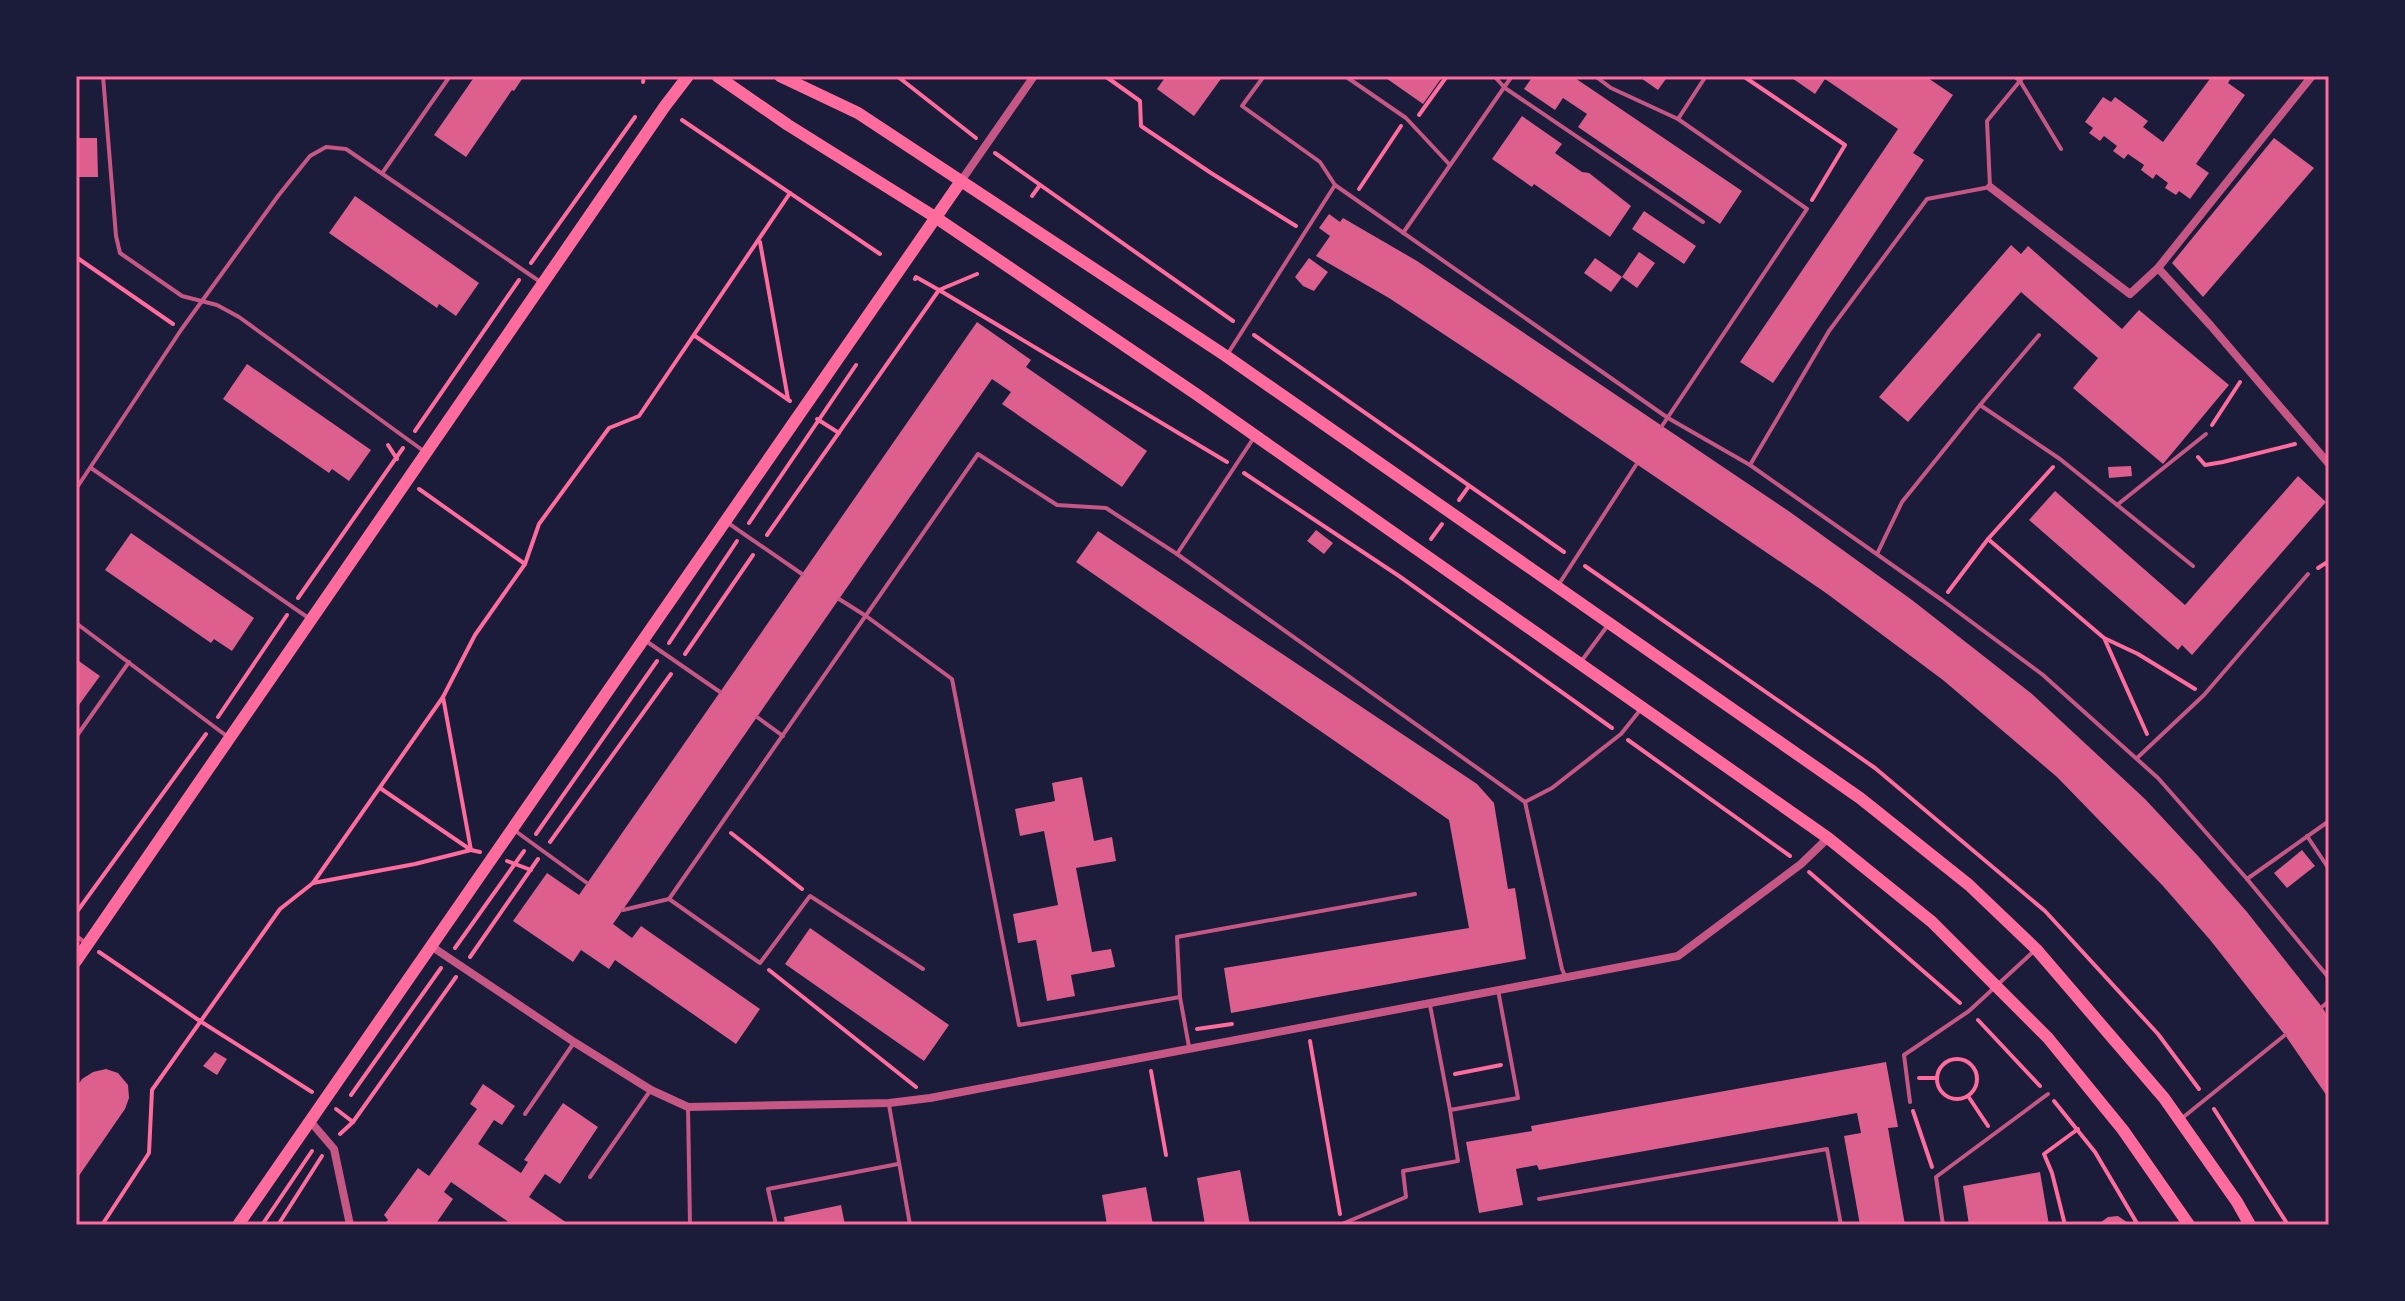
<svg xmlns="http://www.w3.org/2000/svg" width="2405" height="1301" font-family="Commissioner,sans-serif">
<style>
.building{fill:#dd5f8e}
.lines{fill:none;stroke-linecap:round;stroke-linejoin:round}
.path{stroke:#ff6b9d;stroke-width:4}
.service{stroke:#c65784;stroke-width:4}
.minor{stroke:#c65784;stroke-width:8}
.secondary{stroke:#ff6b9d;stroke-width:12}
.neatline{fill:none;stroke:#ff6b9d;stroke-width:3}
</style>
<rect width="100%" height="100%" fill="#1b1b3a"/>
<g class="building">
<path d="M475,76H524L514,91L512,90L466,157L434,135Z"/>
<path d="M1166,76H1223L1194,116L1157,89Z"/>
<path d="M1383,76H1443L1423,104Z"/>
<path d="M1533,76H1572L1742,191L1720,224L1578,127L1587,114L1563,98L1555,110L1524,89Z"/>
<path d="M1638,76H1668L1658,90Z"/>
<path d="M1789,76H1925L1953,95L1913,153L1924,160L1773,383L1740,362L1898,129L1825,79L1815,94Z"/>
<path d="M2212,76H2232L2228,83L2245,95L2196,164L2209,173L2190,199L2179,191L2176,195L2165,188L2168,183L2156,174L2153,179L2141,170L2144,165L2128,154L2124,159L2113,151L2117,146L2104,136L2100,141L2089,133L2093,128L2085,122L2103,97L2111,102L2115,97L2148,121L2143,127L2163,142Z"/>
<path d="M1522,116L1562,144L1555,153L1582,172L1589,173L1631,206L1610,237L1534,184L1532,187L1492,159Z"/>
<path d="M76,138H97L98,177H76Z"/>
<path d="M2274,138L2314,168L2203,297L2172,263Z"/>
<path d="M355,196L479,283L456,316L439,304L437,308L329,233Z"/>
<path d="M1644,211L1696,246L1684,264L1632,229Z"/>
<path d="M1329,214L1340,222L1343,218L1417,261L1790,512L1912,600L2032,694L2145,799L2198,856L2247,912L2322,1007L2329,1018V1099L2285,1035L2211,941L2163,886L2057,777L1943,680L1826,593L1513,380L1389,298L1316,256L1330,236L1319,228Z"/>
<path d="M2011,245L2021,254L2028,246L2122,329L2139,310L2229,385L2163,464L2073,388L2098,358L2021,292L1908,422L1879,397Z"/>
<path d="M1639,252L1655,263L1637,288L1622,277Z"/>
<path d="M1309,258L1328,272L1314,291L1303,286L1295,277Z"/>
<path d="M1595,258L1622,277L1611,292L1584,273Z"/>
<path d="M977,322L1031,360L1026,367L1147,451L1122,487L1002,404L1011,392L992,379L757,717L613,924L632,938L641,926L760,1009L736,1044L615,960L609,969L581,950L573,962L513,921L547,873L579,895Z"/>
<path d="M247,364L371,450L349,481L332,469L329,473L223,399Z"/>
<path d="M2131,466L2132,476L2109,478L2108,467Z"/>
<path d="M2298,476L2326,502L2192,655L2182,645L2178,650L2029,520L2055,491L2185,605Z"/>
<path d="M1316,530L1333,543L1324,554L1307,541Z"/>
<path d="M1098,531L1477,784L1494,803L1508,889L1515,888L1526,959L1231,1013L1224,968L1469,928L1449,820L1076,562Z"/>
<path d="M131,533L254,618L232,651L214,639L211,643L105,570Z"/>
<path d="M76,659L100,676L76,709Z"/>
<path d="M1082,777L1094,841L1112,837L1116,861L1076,868L1092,952L1111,949L1115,967L1071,975L1075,996L1047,1001L1036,940L1018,943L1013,914L1058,905L1044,831L1020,836L1015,809L1055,801L1052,783Z"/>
<path d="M2302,850L2315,866L2287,888L2274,873Z"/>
<path d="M810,928L949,1025L924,1061L785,964Z"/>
<path d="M215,1052L227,1059L217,1075L203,1066Z"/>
<path d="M1886,1062L1898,1127L1888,1128L1905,1225H1860L1844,1136L1861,1133L1857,1113L1539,1170L1537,1165L1516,1169L1523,1205L1479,1213L1466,1142L1532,1131L1531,1126Z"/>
<path d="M106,1069L118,1073L128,1085L129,1098L125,1109L76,1180V1088L82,1079L93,1072Z"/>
<path d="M483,1084L515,1106L502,1125L494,1120L478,1144L521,1173L528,1162L524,1160L563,1103L598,1127L560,1184L545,1174L529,1197L570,1225H513L451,1182L444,1192L453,1199L435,1225H383L388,1220L384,1215L418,1168L429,1176L477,1109L470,1104Z"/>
<path d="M1240,1170L1250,1225H1205L1197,1178Z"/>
<path d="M2040,1172L2049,1225H1969L1963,1186Z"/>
<path d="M1146,1187L1153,1225H1107L1102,1195Z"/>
<path d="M841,1205L845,1225H785L784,1217Z"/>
<path d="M2118,1216L2131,1225H2097L2108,1217Z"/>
</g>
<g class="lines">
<g class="path">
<path d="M897,76L976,138"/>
<path d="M1105,76L1140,101L1141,126L1211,173L1296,226"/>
<path d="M1743,76L1845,145L1812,200"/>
<path d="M643,82L644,76"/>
<path d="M1419,115L1447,76"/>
<path d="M682,120L880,254"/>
<path d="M995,153L1233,321"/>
<path d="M1359,189L1401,126"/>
<path d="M1032,196L1040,185"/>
<path d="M760,242L788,399"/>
<path d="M76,257L173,324"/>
<path d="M531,263L635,117"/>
<path d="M915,279L916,277L939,290L1227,462"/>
<path d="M1254,335L1564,552"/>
<path d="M695,336L790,401"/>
<path d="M817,419L839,433"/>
<path d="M2212,425L2240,382"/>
<path d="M415,431L519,280"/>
<path d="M388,445L397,459"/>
<path d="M2198,457L2205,465L2223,462L2295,444"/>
<path d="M1244,473L1399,576L1612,728"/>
<path d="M419,489L525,564"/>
<path d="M1459,500L1469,486"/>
<path d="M749,523L856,365"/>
<path d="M767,535L939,290L977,274"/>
<path d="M1431,539L1442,524"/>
<path d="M1988,539L2104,638L2138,654L2195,689"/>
<path d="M1585,566L1875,768L2045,911L2158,1034L2199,1089"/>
<path d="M2318,568L2329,561"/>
<path d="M1948,592L1988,539L2053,467"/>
<path d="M298,598L403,448"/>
<path d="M2105,640L2147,734"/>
<path d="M669,643L737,541"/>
<path d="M685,654L753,555"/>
<path d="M218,717L287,615"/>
<path d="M1628,740L1790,856"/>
<path d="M380,788L471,850L480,852"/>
<path d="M731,833L802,889"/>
<path d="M536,834L657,661"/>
<path d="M550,842L671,674"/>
<path d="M507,861L531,870"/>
<path d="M1809,872L1960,1003"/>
<path d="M313,883L415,864L471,850L443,697"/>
<path d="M76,913L206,734"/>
<path d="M455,948L524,851"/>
<path d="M99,952L200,1021L312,1092"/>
<path d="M470,957L538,859"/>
<path d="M769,970L916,1087"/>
<path d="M1978,1020L2040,1086"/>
<path d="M1197,1029L1232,1024"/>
<path d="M1310,1041L1340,1214"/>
<circle cx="1957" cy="1079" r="20"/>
<path d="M1151,1071L1166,1155"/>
<path d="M1455,1074L1501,1065"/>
<path d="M1919,1078H1936"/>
<path d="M351,1095L441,968"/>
<path d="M1968,1096L1988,1126"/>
<path d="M2054,1101L2095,1152L2138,1225"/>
<path d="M336,1109L353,1122"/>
<path d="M2214,1109L2288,1225"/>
<path d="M1913,1111L1932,1167"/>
<path d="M340,1134L353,1122L456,977"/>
<path d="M102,1225L149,1153L152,1090L280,909L313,883L443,697L475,635L525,564L539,524L609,428L639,416L790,193"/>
<path d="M262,1225L312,1151"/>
<path d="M278,1225L322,1156"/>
<path d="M2065,1225L2052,1173L2044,1154L2078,1129"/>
</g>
<g class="service">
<path d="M103,76L116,236L120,253L182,296L217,305L239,317L425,452"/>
<path d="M1264,76L1242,106L1320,162L1335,185L1668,418L1750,465L1942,600L2043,675L2158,778L2247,879L2329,978"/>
<path d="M1345,76L1406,118L1450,165"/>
<path d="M1494,76L1505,88L1703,222"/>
<path d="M1595,76L1611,88L1678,119"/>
<path d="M2014,76L2020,81L2061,149"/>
<path d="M383,172L450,76"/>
<path d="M1403,233L1512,76"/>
<path d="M1227,355L1335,185"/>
<path d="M1980,405L2039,335"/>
<path d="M1662,426L1807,209L1678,119L1706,76"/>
<path d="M1750,465L1829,331L1927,199L1990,187L1987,121L2024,76"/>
<path d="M91,468L310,619"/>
<path d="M76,489L181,330L278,196L310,156L326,147L346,149L542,283"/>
<path d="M2117,505L2206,434"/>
<path d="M728,523L802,574"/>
<path d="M1177,554L1253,439"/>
<path d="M1877,554L1902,502L1980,405L2060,459L2193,566"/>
<path d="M1559,584L1636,465"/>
<path d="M839,599L866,616L952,679L1019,1025L1180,997"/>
<path d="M76,623L228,737"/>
<path d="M646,641L720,692"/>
<path d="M1580,663L1608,625"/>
<path d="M757,717L783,736"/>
<path d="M76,737L129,662"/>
<path d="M2137,758L2204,695L2308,574"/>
<path d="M1525,802L1552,788L1621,734L1641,709"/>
<path d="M514,830L587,883"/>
<path d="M2307,836L2329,869"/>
<path d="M2247,879L2329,821"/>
<path d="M669,899L978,454L1057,505L1106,508L1177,554L1525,802L1562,969L1566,978"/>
<path d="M623,910L669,899L760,963L810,896L923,969"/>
<path d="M76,936L86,943"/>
<path d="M1430,1005L1450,1110L1518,1098L1498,990"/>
<path d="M2322,1007L2329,1001"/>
<path d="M1189,1047L1180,997L1177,937L1415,894"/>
<path d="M1910,1102L1904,1055L1969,1011L2034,951"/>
<path d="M889,1105L910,1225"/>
<path d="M688,1107L690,1225"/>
<path d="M525,1114L573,1044"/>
<path d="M2181,1119L2285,1035"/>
<path d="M590,1177L650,1091"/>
<path d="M1539,1199L1827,1149L1841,1225"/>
<path d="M1342,1224L1406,1197L1403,1171L1458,1161L1450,1110"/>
<path d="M776,1225L768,1189L898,1164"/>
<path d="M1943,1225L1936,1177L2048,1094"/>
</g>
<g class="minor">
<path d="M961,181L1034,76"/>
<path d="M1990,187L2130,294L2158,268L2312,76"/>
<path d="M2158,268L2211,326L2329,464"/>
<path d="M431,946L574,1042L651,1090L688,1107L889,1103L930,1098L1678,956L1801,864L1828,838"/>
<path d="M310,1121L334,1149L350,1225"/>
</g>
<g class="secondary">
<path d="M717,76L788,125L935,217L1196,394L1828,838L1932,922L2048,1038L2123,1130L2189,1225"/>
<path d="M780,76L858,113L1226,356L1860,798L1969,885L2036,949L2164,1098L2237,1202L2250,1225"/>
<path d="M76,961L665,106L688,76"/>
<path d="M238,1225L961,181"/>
</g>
</g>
<rect width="2405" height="1301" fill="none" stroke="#1b1b3a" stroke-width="156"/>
<rect x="78" y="78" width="2249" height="1145" class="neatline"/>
</svg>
